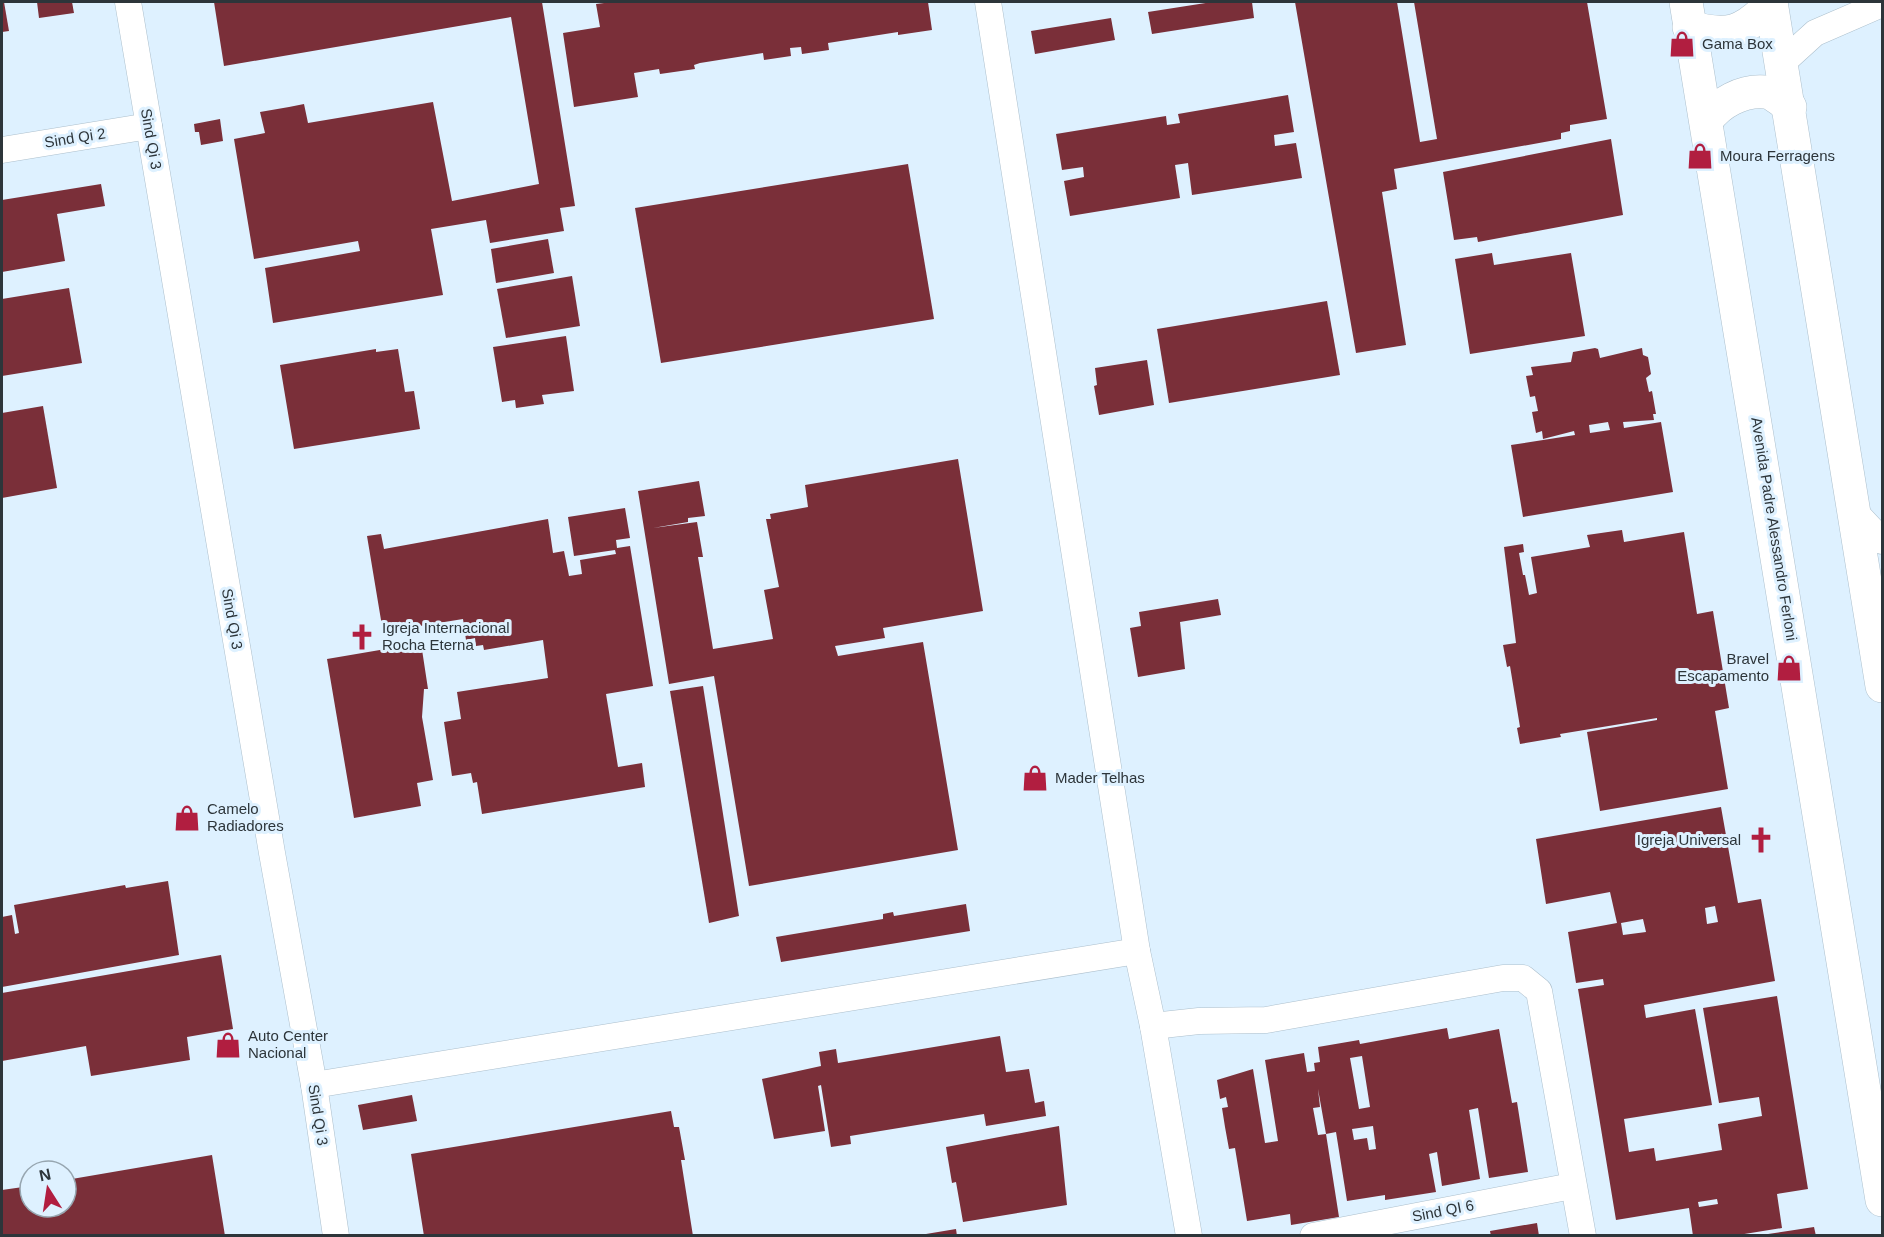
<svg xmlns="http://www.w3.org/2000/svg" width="1884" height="1237" font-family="Arial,sans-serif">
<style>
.building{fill:#7a2f39;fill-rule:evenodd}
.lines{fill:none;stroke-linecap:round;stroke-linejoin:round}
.minor-casing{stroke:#acbfcc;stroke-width:27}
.secondary-casing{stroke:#acbfcc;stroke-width:34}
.minor{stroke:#fff;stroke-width:26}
.secondary{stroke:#fff;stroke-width:33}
.labels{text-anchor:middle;stroke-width:6;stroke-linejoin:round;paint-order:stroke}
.poi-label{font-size:15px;fill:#2d353a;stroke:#def1ff;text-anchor:start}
.street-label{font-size:15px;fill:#2d353a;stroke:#def1ff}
</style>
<rect width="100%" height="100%" fill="#def1ff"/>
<g class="building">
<path d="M2,2H4L9,31L2,32Z"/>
<path d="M37,2H72L74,13L39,18Z"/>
<path d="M214,2H542L575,206L560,208L564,231L490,243L486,220L431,229L443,295L273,323L265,268L360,251L358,241L254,259L234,139L265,133L260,112L289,107L304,104L308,123L433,102L452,201L539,184L511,17L224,66Z"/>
<path d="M612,2H928L932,30L898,35V32L828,43L829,50L802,54L801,47L790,48L791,56L764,60L763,53L700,63L694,65L695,69L660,74L659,69L634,73L638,97L574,107L563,33L600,27L596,4Z"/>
<path d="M1212,2H1252L1254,18L1152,34L1148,12Z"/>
<path d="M1295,2H1397L1420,142L1437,139L1414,2H1587L1607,119L1570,125V131L1561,133V139L1394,169L1397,189L1382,192L1406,345L1356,353Z"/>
<path d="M1111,18L1115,40L1035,54L1031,31Z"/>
<path d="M1288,95L1294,132L1274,135L1275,146L1296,143L1302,178L1192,195L1188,163L1175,165L1180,198L1070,216L1064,181L1084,177L1083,167L1062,170L1056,134L1166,116L1167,125L1180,123L1178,114Z"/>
<path d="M220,119L223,141L201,145L199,132H195L194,124Z"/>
<path d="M1611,139L1623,215L1478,242L1477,237L1454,240L1443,172Z"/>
<path d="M908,164L934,319L661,363L635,208Z"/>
<path d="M101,184L105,206L57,214L65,261L2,272V200Z"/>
<path d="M548,239L554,273L496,283L491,249Z"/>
<path d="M1492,253L1494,265L1571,253L1585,336L1470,354L1455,259Z"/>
<path d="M572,276L580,326L506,338L497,289Z"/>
<path d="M69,288L82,363L2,376V299Z"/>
<path d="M1327,301L1340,375L1169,403L1157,329Z"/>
<path d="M566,336L574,391L542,395L544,404L516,408L515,400L502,402L493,347Z"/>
<path d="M1595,348L1598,349L1600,358L1642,348L1643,355L1648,357L1651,374L1646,378L1649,392L1652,391L1656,414H1653L1654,420L1623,422L1624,428L1661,422L1673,492L1523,517L1511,445L1575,435L1574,431L1543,439L1542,431L1536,433L1532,412L1538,411L1535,396L1530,397L1526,376L1533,375L1531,367L1571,362L1573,352ZM1608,422L1610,430L1590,433L1589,425Z"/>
<path d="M376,349V352L398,349L405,392L414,391L420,429L294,449L280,365Z"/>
<path d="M1147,360L1154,405L1099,415L1094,386L1097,385L1095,368Z"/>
<path d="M43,406L57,488L2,498V413Z"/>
<path d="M958,459L983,611L883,628L885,638L835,646L838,656L923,642L958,850L749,886L714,676L669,684L638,491L699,481L705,516L688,518V522L653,528L697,522L703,557H698L713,649L773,639L764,590L779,587L766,519H771L770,514L808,507L805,485Z"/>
<path d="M625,508L630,538L616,540L617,548L630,546L653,686L606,694L618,767L642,763L645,787L482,814L477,782L473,783L471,773L452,776L444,722L461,719L457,692L548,678L543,640L484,650L483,645L476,646L475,638L466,640L463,619L383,632L367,536L381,534L384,549L548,519L553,553L564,551L569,576L582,574L580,560L616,554L615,550L574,556L568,517Z"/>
<path d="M1622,530L1624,542L1684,532L1697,614L1713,611L1729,708L1715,711L1728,789L1600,811L1587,732L1657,720V718L1560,734L1561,737L1520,744L1517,728L1520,727L1510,666L1507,667L1503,645L1516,643L1504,547L1523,544L1524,552L1519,553L1523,575H1525L1529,595L1537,593L1531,557L1590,547L1587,535Z"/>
<path d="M1218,599L1221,615L1180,622L1185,669L1138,677L1130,628L1141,626L1139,612Z"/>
<path d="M421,643L428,689H424L422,717L433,780L417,783L421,806L354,818L327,659Z"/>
<path d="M703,686L739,916L709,923L670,691Z"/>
<path d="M1721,807L1738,903L1761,899L1775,981L1644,1005L1646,1018L1695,1009L1712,1105L1624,1119L1629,1152L1654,1148L1656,1161L1722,1150L1718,1124L1762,1116L1759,1097L1719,1103L1703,1008L1777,996L1808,1189L1777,1194L1782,1228L1732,1236H1693L1689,1208L1616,1220L1578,989L1604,985L1603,979L1576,983L1568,932L1617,923L1610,892L1546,904L1536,839ZM1715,906L1718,922L1707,924L1705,908ZM1643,919L1646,932L1623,935L1621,923ZM1717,1199L1718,1204L1699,1207L1698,1202Z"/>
<path d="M168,881L179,955L2,987V917L12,915L15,934L19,933L14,905L125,885L126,888Z"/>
<path d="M966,904L970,931L781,962L776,937L883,919V914L893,912L894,916Z"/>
<path d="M221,955L233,1029L187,1037L190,1060L91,1076L86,1046L2,1061V993Z"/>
<path d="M1447,1028L1449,1039L1499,1029L1512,1103L1517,1102L1528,1172L1489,1178L1478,1108L1469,1110L1480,1179L1442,1186L1437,1152L1429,1154L1436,1192L1385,1200V1195L1347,1201L1336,1132L1326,1134L1318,1089L1320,1107L1313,1108L1318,1135L1326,1134L1339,1217L1291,1225L1290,1214L1247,1221L1235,1148L1229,1149L1225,1127L1222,1108L1228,1107L1226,1097L1220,1099L1217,1080L1253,1069L1265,1143L1278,1141L1265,1060L1304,1053L1307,1072L1315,1071L1314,1063L1320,1062L1318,1047L1359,1040L1360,1044ZM1362,1056L1370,1107L1359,1109L1350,1058ZM1373,1126L1376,1149L1369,1150L1367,1138L1354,1140L1352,1129Z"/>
<path d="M1000,1036L1006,1072L1029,1069L1035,1103L1044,1101L1046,1116L986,1126L984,1114L850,1136L851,1144L831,1147L821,1085L818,1086L825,1131L774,1139L762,1079L821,1066L819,1052L836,1049L838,1063Z"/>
<path d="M412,1095L417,1121L363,1130L358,1105Z"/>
<path d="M671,1111L674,1127H679L685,1160H681L693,1236H424L411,1154Z"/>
<path d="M1059,1126L1067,1205L963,1222L956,1182L952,1183L946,1147Z"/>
<path d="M212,1155L225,1236H2V1190L30,1186V1207H66V1180Z"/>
<path d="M1537,1223L1539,1236H1491L1490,1231Z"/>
<path d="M1814,1227L1816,1236H1768V1234Z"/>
<path d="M956,1229L957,1236H926V1234Z"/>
</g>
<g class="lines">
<g class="minor-casing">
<g id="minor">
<path d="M128,2L272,853L314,1085L336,1236"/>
<path d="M988,2L1137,951L1153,1026L1189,1236"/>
<path d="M1782,63L1815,33L1882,4"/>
<path d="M2,150L149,126"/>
<path d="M1854,511L1882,541"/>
<path d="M1153,1026L1199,1021L1266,1020L1503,978H1523L1539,991L1583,1236"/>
<path d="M314,1085L1137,951"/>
<path d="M1313,1236L1572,1186"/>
</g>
</g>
<g class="secondary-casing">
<g id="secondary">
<path d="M1686,2L1882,1200"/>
<path d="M1771,2L1882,686"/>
<path d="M1689,27C1728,38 1743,33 1771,4"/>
<path d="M1707,120C1719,103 1742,90 1765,92C1773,93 1783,102 1790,107"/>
</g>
</g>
<use href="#minor" class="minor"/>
<use href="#secondary" class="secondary"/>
</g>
<defs>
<g id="shop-bare" transform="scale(2.07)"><path d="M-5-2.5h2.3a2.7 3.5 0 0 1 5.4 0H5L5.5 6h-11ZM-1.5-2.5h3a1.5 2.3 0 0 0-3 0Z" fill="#b11e40" stroke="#def1ff" stroke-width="2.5" paint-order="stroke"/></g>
<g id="church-bare" transform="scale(2.07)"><path d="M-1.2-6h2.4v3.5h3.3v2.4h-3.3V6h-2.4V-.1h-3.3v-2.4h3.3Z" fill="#b11e40" stroke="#def1ff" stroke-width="2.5" paint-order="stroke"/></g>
</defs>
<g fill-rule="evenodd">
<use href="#shop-bare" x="1682" y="44"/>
<use href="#shop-bare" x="1700" y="156"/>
<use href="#church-bare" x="362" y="637"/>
<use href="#shop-bare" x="1789" y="668"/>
<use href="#shop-bare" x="1035" y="778"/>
<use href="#shop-bare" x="187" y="818"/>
<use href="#church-bare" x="1761" y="840"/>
<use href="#shop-bare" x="228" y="1045"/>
</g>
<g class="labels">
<g class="poi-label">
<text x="1702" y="49">Gama Box</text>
<text x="1720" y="161">Moura Ferragens</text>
<text x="382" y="633">Igreja Internacional<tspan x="382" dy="17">Rocha Eterna</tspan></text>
<text x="1769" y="664" text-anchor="end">Bravel<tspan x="1769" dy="17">Escapamento</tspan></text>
<text x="1055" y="783">Mader Telhas</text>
<text x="207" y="814">Camelo<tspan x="207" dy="17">Radiadores</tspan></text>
<text x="1741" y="845" text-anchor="end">Igreja Universal</text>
<text x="248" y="1041">Auto Center<tspan x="248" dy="17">Nacional</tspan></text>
</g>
<g class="street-label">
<text transform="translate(75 138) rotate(-9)" y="5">Sind Qi 2</text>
<text transform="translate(151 139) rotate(80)" y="5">Sind Qi 3</text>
<text transform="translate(1774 529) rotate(81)" y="5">Avenida Padre Alessandro Ferloni</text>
<text transform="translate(232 619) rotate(80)" y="5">Sind Qi 3</text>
<text transform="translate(318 1115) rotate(81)" y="5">Sind Qi 3</text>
<text transform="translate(1443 1211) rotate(-11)" y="5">Sind QI 6</text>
</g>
</g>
<rect width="1884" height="1237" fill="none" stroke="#2d353a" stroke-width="6"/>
<g transform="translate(48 1189) rotate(348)"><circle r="28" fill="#def1ff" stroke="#97a6b0" stroke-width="1.5"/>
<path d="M0-4.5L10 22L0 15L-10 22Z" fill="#b11e40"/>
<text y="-9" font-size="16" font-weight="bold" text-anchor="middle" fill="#2d353a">N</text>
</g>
</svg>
